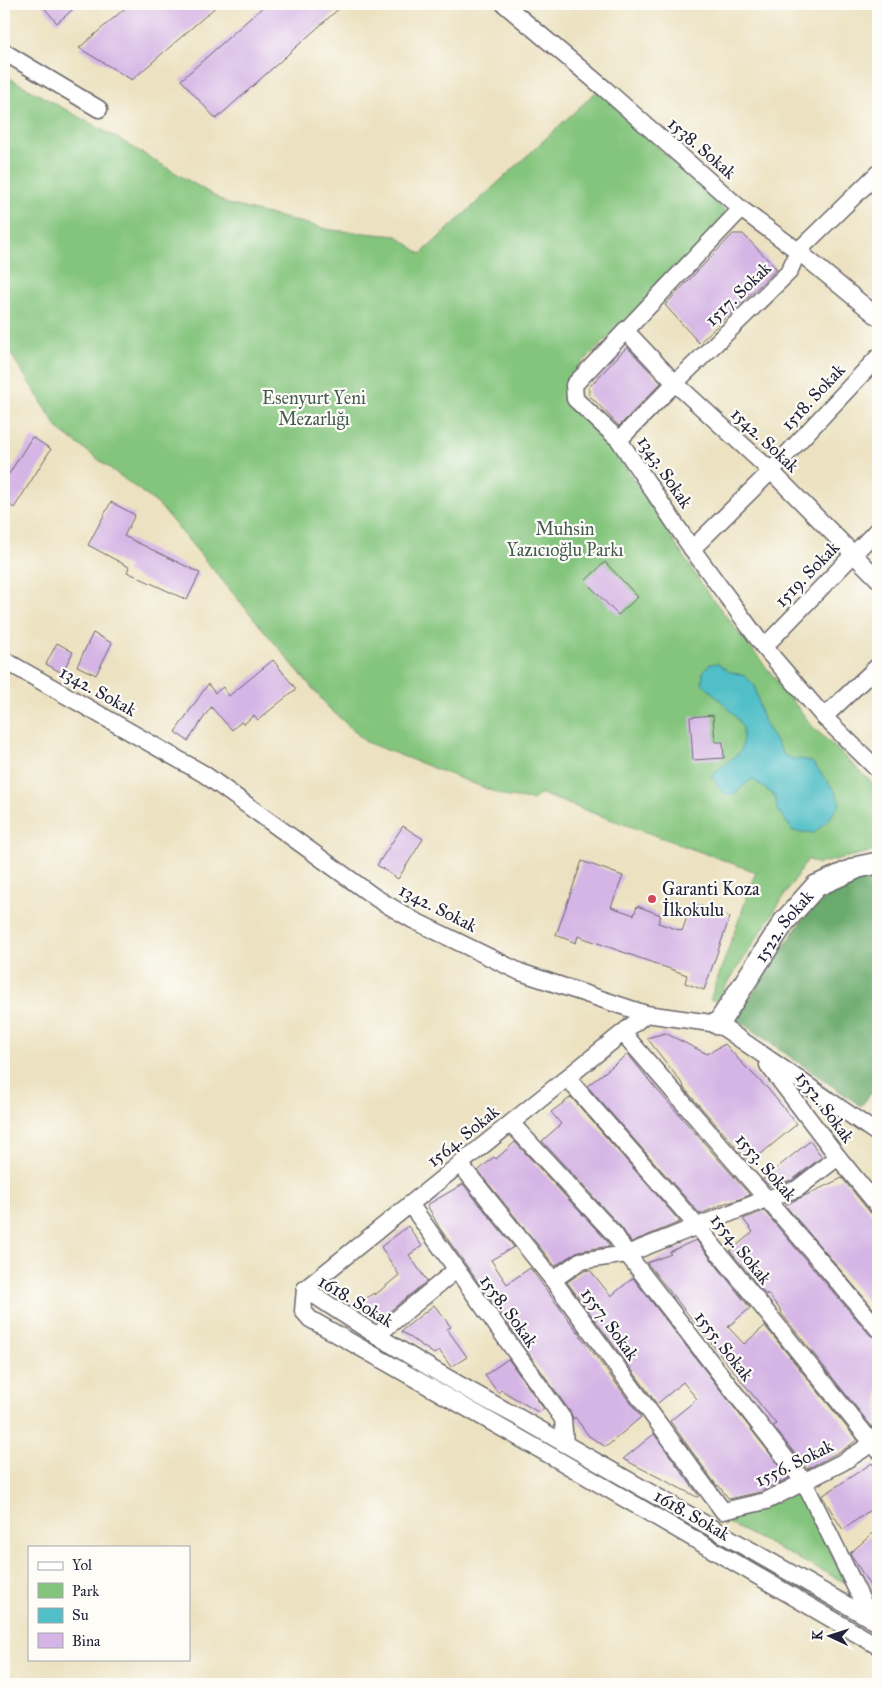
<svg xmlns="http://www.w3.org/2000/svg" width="882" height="1688" font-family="'IM FELL Great Primer',serif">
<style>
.green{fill:#84c57d;stroke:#53745c}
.forest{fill:#6baa6c;stroke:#466654}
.water{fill:#51bfc7;stroke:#3a7081}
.building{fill:#d5b5e5}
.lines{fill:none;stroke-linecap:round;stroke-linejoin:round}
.minor-casing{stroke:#69656a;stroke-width:19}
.tertiary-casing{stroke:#69656a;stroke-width:24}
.minor{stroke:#fff;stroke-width:16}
.tertiary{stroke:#fff;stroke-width:21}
.poi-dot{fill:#d1495b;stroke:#fdfcf7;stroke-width:2}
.labels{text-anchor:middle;stroke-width:4.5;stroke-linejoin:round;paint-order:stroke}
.street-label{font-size:18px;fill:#22223b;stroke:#fdfcf7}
.park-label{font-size:18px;fill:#445b52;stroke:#fdfcf7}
.poi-label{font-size:18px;fill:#22223b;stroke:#fdfcf7;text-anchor:start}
</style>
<rect width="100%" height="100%" fill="#fdfcf7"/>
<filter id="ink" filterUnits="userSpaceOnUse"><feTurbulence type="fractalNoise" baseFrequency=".02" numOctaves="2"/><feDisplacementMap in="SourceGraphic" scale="10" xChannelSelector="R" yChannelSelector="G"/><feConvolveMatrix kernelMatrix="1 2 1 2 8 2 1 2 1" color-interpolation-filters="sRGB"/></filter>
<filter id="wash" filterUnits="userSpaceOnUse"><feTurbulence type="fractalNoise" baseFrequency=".0096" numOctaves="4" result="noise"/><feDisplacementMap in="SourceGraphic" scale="20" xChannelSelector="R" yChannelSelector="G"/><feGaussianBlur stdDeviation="1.12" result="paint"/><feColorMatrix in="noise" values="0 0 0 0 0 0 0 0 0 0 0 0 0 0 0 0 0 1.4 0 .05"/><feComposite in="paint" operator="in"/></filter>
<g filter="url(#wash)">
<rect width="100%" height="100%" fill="#ece2c1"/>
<g class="green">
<path d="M4,75L122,141L228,204L331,230L397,236L421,254L598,90L730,216L567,378L569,405L613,448L704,588L813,727L878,788V850L817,864L808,859L716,1001L710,1000L756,872L541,794L533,800L508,797L366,742L329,708L159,505L59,430L4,343Z"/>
<path d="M799,1492L846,1583L714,1516L753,1511Z"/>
</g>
<path class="forest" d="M878,874V1085L861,1106L736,1019L802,920L831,893L863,877Z"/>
<path class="water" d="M718,663L728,671L745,676L755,686L761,714L766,726L784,755L795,760L802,759L813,763L835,791L840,804L829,819L814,833L793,831L777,809L775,796L752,779L732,796L723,792L711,776L741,751C742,744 744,734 742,727C738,715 712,693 702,683L703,672L710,664Z"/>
<g id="blocks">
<g class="building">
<path d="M41,4H79L57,23Z"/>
<path d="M130,4H219L132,80L79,48Z"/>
<path d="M266,4H344L216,119L181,80Z"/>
<path d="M733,234H743L777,269L699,343L665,305Z"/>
<path d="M627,347L661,383L619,426L589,395V387Z"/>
<path d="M32,437L51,449L14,508L4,501V482Z"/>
<path d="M111,502L135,515L124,536L200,573L187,600L127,572L129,567L88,545Z"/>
<path d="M605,562L638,597L618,615L585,581Z"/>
<path d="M93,633L112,643L96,675L77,666Z"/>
<path d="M57,643L73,652L62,673L46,664Z"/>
<path d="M273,660L296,689L258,720L254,715L244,724L241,722L232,730L211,707L188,741L175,732L208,684L215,693L223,687L229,696Z"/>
<path d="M713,715L715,742H723L724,758L693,760L690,717Z"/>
<path d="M403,826L423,839L398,879L377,865Z"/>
<path d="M582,861L623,876L611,907L634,915L637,906L661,915L658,923L682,931L692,903L730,917L704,990L685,983L687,975L578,936L576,943L556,935Z"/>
<path d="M665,1033L707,1054L725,1044L739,1060L768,1089L797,1124L750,1163L683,1087L684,1086L647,1038Z"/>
<path d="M628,1054L652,1084L750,1195L729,1203L728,1202L700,1214L587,1086Z"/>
<path d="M571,1097L680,1222L631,1242L622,1228L542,1141L561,1124L551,1112Z"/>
<path d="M810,1141L822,1157L792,1180L769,1186L763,1179Z"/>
<path d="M515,1142L607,1241L610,1246L578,1251L555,1266L478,1171L494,1157L496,1159Z"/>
<path d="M842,1178L878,1222V1314L785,1205Z"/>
<path d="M463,1184L514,1247L491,1260L507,1284L530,1268L641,1417L606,1447L589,1436L575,1417L573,1419L571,1413L439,1227L427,1205Z"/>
<path d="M764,1211L870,1335L878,1339V1423L872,1427L781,1313L782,1312L767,1293L766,1295L730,1251L753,1232L743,1219Z"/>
<path d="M408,1226L422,1246L409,1255L427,1281L379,1320L356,1305L374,1293L375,1295L399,1275L381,1247Z"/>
<path d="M696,1240L750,1308L728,1327L744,1344L765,1326L857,1440L846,1448L807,1469L773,1426L776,1424L647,1263L671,1254L669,1252Z"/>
<path d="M590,1270L611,1296L633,1278L789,1478L760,1492L729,1499L718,1485L717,1486L670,1421L697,1399L683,1382L657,1404L567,1282L584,1271Z"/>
<path d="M434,1305L451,1327L447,1329L467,1357L451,1367L439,1350L434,1354L401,1331Z"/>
<path d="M508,1359L544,1409L538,1412L501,1390L498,1393L485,1375Z"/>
<path d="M654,1434L699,1496L697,1497L623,1459Z"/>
<path d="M872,1463L878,1472V1504L843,1530L822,1496Z"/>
<path d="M878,1529V1599L850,1553Z"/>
</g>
</g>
</g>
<g filter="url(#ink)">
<use href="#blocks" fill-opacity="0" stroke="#69656a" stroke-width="1"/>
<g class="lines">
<g class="minor-casing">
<g id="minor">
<path d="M504,4L605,89L741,209L798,251L878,317"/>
<path d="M4,52L99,109"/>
<path d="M741,209L574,385L575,399L619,440L692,549L764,647L824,717L878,770"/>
<path d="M625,330L675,383L771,471L878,579"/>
<path d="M619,440L675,383L789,272L798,251L878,173"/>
<path d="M692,549L771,471L878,357"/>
<path d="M764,647L878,529"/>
<path d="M4,660L204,774L376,898L413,920L520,972L646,1014L718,1024L878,1134"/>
<path d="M824,717L878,666"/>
<path d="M623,1033C708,1132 794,1229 878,1329"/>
<path d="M768,1065L838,1157L878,1206"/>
<path d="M567,1078L697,1226L878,1450"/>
<path d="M511,1123L615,1235L627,1254L804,1482L871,1619"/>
<path d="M460,1164L553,1280L723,1511L766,1501L843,1462L878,1440"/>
<path d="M410,1204L563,1419L565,1444"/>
<path d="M553,1280L580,1261L627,1254L766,1199L797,1189L838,1157"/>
<path d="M305,1289L303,1311L310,1319L560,1461L878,1646"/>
<path d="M305,1289C374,1335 444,1378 518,1417L878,1623"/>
<path d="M305,1289L646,1014"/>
<path d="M376,1336L456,1270"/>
</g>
</g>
<g class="tertiary-casing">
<g id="tertiary">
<path id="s1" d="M718,1024L784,922L816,886L859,867L878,863"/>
</g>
</g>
<use href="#minor" class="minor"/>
<use href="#tertiary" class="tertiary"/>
</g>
</g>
<circle class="poi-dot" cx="652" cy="899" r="5"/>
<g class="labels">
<g class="street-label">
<text transform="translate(702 148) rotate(41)" y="6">1538. Sokak</text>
<text transform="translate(738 294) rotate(-44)" y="6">1517. Sokak</text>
<text transform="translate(813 397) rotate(-47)" y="6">1518. Sokak</text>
<text transform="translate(765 440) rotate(43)" y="6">1542. Sokak</text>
<text transform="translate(665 472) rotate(56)" y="6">1343. Sokak</text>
<text transform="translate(807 574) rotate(-46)" y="6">1519. Sokak</text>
<text transform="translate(98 691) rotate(29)" y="6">1342. Sokak</text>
<text transform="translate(438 908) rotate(27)" y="6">1342. Sokak</text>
<text dy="6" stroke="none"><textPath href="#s1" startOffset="118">1522. Sokak</textPath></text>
<text transform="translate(825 1107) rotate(53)" y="6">1552. Sokak</text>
<text transform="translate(463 1136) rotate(-39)" y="6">1564. Sokak</text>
<text transform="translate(766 1167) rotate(49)" y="6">1553. Sokak</text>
<text transform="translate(741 1249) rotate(51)" y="6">1554. Sokak</text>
<text transform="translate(356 1301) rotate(31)" y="6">1618. Sokak</text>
<text transform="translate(509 1311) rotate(54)" y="6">1558. Sokak</text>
<text transform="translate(610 1324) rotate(54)" y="6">1557. Sokak</text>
<text transform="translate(724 1346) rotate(52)" y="6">1555. Sokak</text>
<text transform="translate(794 1463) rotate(-26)" y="6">1556. Sokak</text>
<text transform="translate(692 1515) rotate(30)" y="6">1618. Sokak</text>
</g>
<g class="park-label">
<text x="314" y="404">Esenyurt Yeni<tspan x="314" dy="21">Mezarlığı</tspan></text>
<text x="565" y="535">Muhsin<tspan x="565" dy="21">Yazıcıoğlu Parkı</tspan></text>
</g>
<g class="poi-label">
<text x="662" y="895">Garanti Koza<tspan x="662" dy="21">İlkokulu</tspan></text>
</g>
</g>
<rect width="882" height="1688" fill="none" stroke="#fdfcf7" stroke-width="20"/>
<rect x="28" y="1546" width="162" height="115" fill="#fdfcf7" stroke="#a5a5ac"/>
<rect x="38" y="1562" width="25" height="8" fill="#ffffff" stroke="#a5a5ac"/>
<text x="72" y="1570" font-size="15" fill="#22223b">Yol</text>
<rect x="38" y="1583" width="25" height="15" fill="#84c57d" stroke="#a5a5ac"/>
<text x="72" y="1596" font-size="15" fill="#22223b">Park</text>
<rect x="38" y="1608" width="25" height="15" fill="#51bfc7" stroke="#a5a5ac"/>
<text x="72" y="1620" font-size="15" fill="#22223b">Su</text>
<rect x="38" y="1633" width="25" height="15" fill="#d5b5e5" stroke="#a5a5ac"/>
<text x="72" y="1646" font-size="15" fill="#22223b">Bina</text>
<g transform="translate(830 1636) rotate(274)" stroke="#fdfcf7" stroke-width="4" paint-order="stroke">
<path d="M0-4L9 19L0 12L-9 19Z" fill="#22223b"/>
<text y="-8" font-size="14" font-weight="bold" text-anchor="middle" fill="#22223b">K</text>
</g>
</svg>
